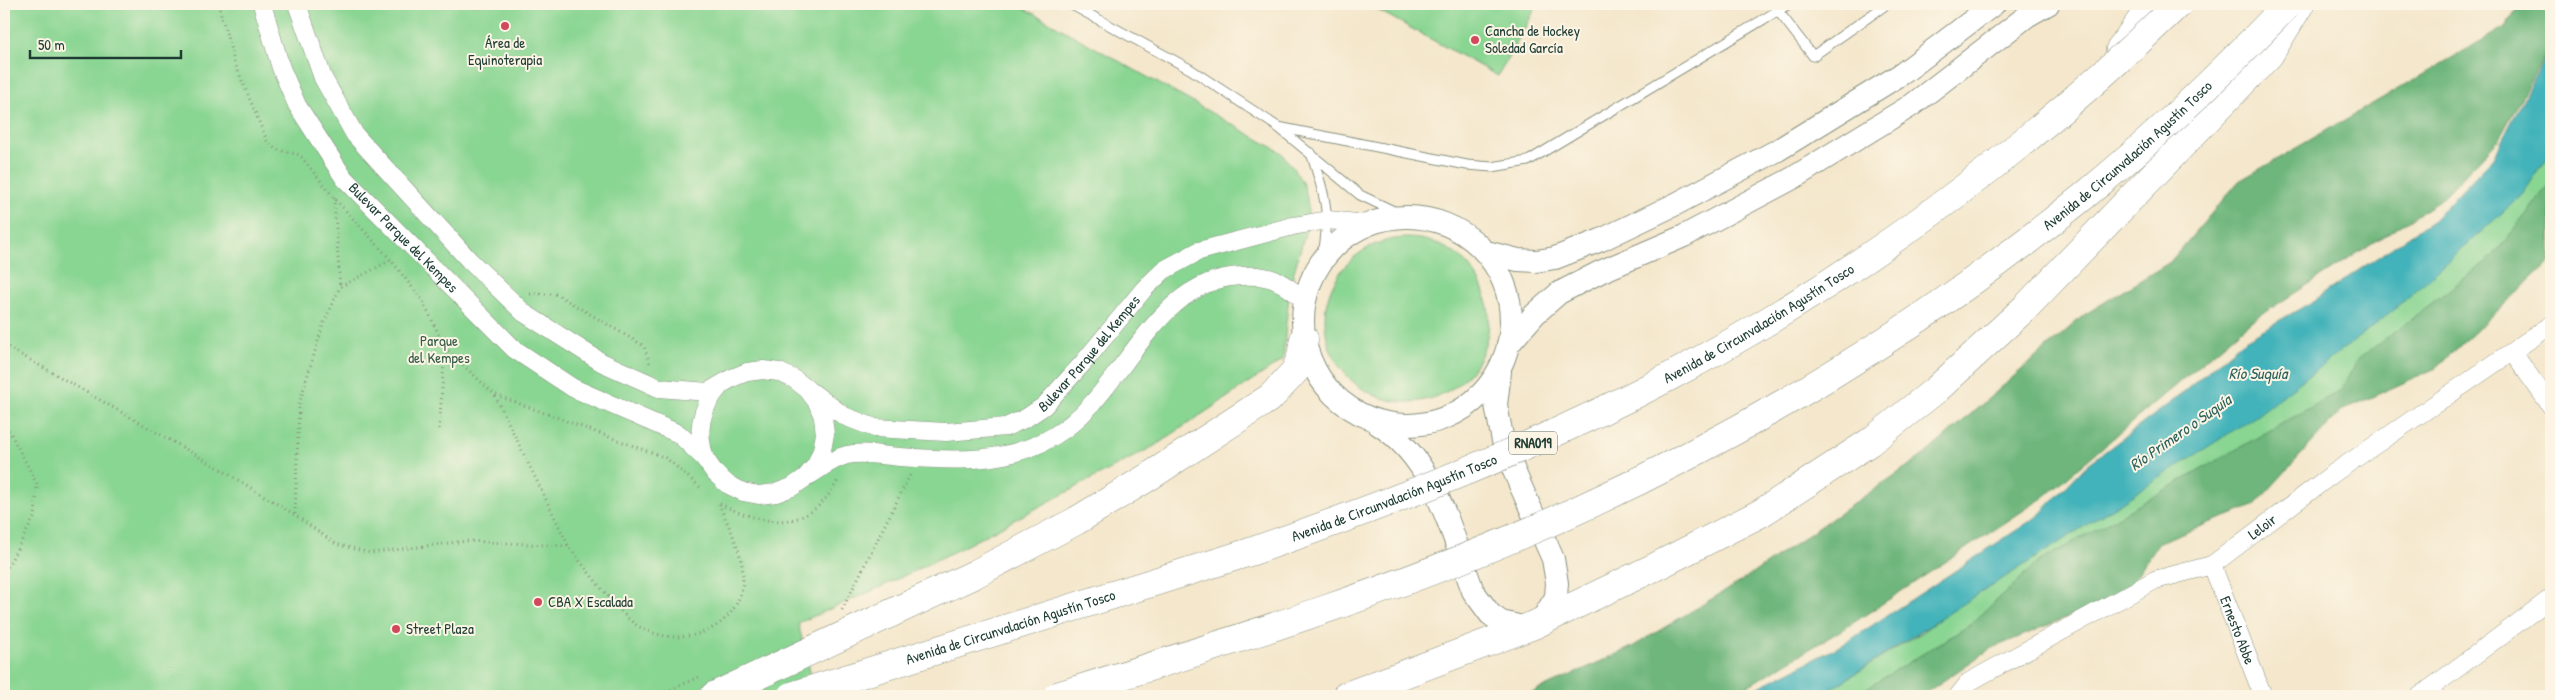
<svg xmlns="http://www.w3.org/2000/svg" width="2555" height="700" font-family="'Patrick Hand',sans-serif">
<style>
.green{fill:#89d592;stroke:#548963}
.forest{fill:#6eb67c;stroke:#467a58}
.water{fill:#43b3ba;stroke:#317877}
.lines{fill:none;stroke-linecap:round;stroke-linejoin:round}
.service-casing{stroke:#8a9280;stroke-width:11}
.minor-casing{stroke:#8a9280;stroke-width:19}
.tertiary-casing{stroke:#8a9280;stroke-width:24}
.motorway-casing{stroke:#8a9280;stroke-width:29}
.path{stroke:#8a9280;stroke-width:3;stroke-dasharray:1 4;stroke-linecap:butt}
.service{stroke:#fff;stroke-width:9}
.minor{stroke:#fff;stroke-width:18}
.tertiary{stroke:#fff;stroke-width:22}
.motorway{stroke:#fff;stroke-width:28}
.motorway-bridge-casing{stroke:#8a9280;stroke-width:29;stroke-linecap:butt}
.motorway-bridge{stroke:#fff;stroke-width:28}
.poi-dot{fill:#d1495b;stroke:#fcf5e5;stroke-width:2}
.labels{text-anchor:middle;stroke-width:4;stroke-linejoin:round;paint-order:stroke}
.shield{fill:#fcf5e5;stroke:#617469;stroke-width:1}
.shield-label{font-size:14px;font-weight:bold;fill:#1f3d34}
.poi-label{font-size:15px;fill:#1f3d34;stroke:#fcf5e5;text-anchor:start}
.street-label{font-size:15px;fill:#1f3d34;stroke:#fcf5e5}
.park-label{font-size:15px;fill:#345b47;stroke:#fcf5e5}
.water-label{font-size:16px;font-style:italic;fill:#2a605c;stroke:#fcf5e5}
</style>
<rect width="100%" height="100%" fill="#fcf5e5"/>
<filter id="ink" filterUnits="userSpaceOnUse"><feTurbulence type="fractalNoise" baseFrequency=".02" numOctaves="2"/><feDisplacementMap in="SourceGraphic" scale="10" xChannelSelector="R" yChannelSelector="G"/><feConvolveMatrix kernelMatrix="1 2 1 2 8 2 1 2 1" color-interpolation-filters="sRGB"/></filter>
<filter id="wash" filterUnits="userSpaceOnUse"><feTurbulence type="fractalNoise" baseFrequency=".0096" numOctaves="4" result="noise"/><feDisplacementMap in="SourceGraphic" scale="20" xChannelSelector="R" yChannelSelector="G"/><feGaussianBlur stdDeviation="1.12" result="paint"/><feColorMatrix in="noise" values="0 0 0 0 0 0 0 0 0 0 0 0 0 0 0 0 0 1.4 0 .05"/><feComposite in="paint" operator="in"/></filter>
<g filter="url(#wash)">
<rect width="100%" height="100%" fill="#f4e7cc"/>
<g class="green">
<path d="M4,4H1017L1281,152C1291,166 1305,181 1307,198C1311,221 1303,241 1297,261C1287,292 1286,328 1283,360L1156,445L965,546L883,586L798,623L816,696H4Z"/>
<path d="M1367,4H1538L1498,76Z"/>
<path d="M2551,150V254L1898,696H1820L1922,632L2523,194Z"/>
<circle cx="1407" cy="320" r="82"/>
</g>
<g class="forest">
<path d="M2520,4H2551V43L2499,139L2439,201L2251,321L2044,497L1850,625L1731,696H1525L1632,647L1743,580L1924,455L2084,315L2170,262L2239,181L2505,27Z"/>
<path d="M2551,183V261L2436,368L2341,411L2254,506L2159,542L2124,594L1990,649L1921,696H1854L1970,625L2040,561L2341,390L2356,361L2492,257Z"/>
</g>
<path class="water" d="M2551,45V150L2523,194L2394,310L2256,416L1820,696H1741L1844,644L2038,516L2087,465L2174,400L2245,340L2310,303L2433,220L2493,158Z"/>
</g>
<g filter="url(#ink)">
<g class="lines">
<g class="service-casing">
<g id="service">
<path d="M1070,4L1190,69L1278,127L1360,195L1402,215"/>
<path d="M1779,12L1813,56L1887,4"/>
<path d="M1278,127L1467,165L1492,167L1528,161L1789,4"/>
<path d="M1311,153C1326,199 1331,213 1322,261"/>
</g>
</g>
<g class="minor-casing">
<g id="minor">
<path id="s1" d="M262,4L281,68L297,105L344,178L514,349L573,388L679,434L705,459L715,473L727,484L743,492L759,495L776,493L792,487L805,478L816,465L822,450L825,434L823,417L817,402L807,389L794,379L779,372L763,370L747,372L732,378L708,392L659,388L601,362L524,313L470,261L355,135L323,78L297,4"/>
<path d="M2513,353L2551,406"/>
<path id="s2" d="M813,393L844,416L875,428L946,432L1006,427L1026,418L1044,406L1083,363L1144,289L1164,270L1199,251L1293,226L1328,220L1367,224"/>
<path d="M705,459C696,431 700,409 719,387"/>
<path d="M810,475C821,468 834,458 847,455C863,451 883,456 900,457C952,461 1008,464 1054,436C1123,396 1152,279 1241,276C1254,275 1270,276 1281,283C1290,288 1298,295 1306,301"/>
<path id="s3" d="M2212,565L2263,696"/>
<path id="s4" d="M1958,696L1969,682L2155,580L2212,565L2334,473L2551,325"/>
<path d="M2420,696L2551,598"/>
</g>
</g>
<g class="tertiary-casing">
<g id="tertiary">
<circle cx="1407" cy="321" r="104"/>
<path d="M1486,252L1518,260L1536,261L1555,258L1601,240L1676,204L1778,150L1903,73L1994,4"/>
<path d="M1508,345L1535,314L1559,293L1600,272L1684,236L1793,178L1912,105L2027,16L2048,4"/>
<path d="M1378,424C1435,460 1451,532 1473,591L1490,614L1501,622L1522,627L1534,625L1543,618L1556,597L1557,583L1553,559L1514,471L1503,441L1496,405L1500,372"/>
</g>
</g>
<g class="motorway-casing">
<g id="motorway">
<path d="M2120,49L2153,4"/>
<path d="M714,696L975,574L1076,521L1150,476L1271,397L1295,371L1301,357L1304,339"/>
<path d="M1346,696L1534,625L1657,566L1761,513L1870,442L1937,389L2026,307L2269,55L2300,4"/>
</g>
</g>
<g class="path">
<path d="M218,4L234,61L267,141L275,149L300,155L334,198L391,260L423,301L445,348L495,395L568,545"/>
<path d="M334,198L340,287"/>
<path d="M530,294H556L644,346L650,364"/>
<path d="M4,345L217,467L295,515L336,544L370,553L466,541L568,546C584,565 619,615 638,626C680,652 743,630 743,576C743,552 728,526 719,504"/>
<path d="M496,395L666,458L700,487"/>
<path d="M4,421L37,484L35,516L4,573"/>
<path d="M439,429L445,349"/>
<path d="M720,504C767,527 810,533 838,480"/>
<path d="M295,514L299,404L323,325L340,287L391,260"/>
<path d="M842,610L910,475"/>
<path d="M657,696L699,677"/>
</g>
<use href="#service" class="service"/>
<use href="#minor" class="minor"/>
<use href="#tertiary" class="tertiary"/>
<use href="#motorway" class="motorway"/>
<g class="motorway-bridge-casing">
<g id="motorway-bridge">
<path id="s5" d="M791,696L1250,552C1393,502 1535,448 1669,377C1855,278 2027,151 2178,4"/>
<path id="s6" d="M1057,696C1230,642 1405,588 1571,513C1755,429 1928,323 2084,196C2157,137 2224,71 2288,4"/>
</g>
</g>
<use href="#motorway-bridge" class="motorway-bridge"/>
</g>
</g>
<g class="poi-dot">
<circle cx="505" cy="26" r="5"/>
<circle cx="1475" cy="40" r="5"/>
<circle cx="538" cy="602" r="5"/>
<circle cx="396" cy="629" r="5"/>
</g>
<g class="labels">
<rect class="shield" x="1509" y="431.5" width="48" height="23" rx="4"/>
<g class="shield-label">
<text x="1533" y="448">RNA019</text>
</g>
<g class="poi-label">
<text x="1485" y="36">Cancha de Hockey<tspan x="1485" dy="17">Soledad García</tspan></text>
<text x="505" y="48" text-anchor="middle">Área de<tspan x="505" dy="17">Equinoterapia</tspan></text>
<text x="548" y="607">CBA X Escalada</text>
<text x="406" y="634">Street Plaza</text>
</g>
<g class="street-label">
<text dy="5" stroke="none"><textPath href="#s6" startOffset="1210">Avenida de Circunvalación Agustín Tosco</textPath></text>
<text dy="5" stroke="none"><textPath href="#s1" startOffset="278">Bulevar Parque del Kempes</textPath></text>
<text dy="5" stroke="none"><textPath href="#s5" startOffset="1040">Avenida de Circunvalación Agustín Tosco</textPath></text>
<text dy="5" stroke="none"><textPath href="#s2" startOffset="316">Bulevar Parque del Kempes</textPath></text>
<text dy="5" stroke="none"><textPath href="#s5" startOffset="635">Avenida de Circunvalación Agustín Tosco</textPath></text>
<text dy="5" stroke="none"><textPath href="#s4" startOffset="352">Leloir</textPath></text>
<text dy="5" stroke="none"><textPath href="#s5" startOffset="230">Avenida de Circunvalación Agustín Tosco</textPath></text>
<text dy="5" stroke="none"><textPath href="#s3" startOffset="70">Ernesto Abbe</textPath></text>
</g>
<g class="park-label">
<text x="439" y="346">Parque<tspan x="439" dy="17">del Kempes</tspan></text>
</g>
<g class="water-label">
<text x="2258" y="379">Río Suquía</text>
<text transform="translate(2180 432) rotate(-35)" y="6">Río Primero o Suquía</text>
</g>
</g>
<rect width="2555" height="700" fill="none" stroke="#fcf5e5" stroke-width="20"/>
<path d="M30 50v8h151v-8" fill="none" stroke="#1f3d34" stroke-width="2.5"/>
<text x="38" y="50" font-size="15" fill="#1f3d34" stroke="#fcf5e5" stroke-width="4" paint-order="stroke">50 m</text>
</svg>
